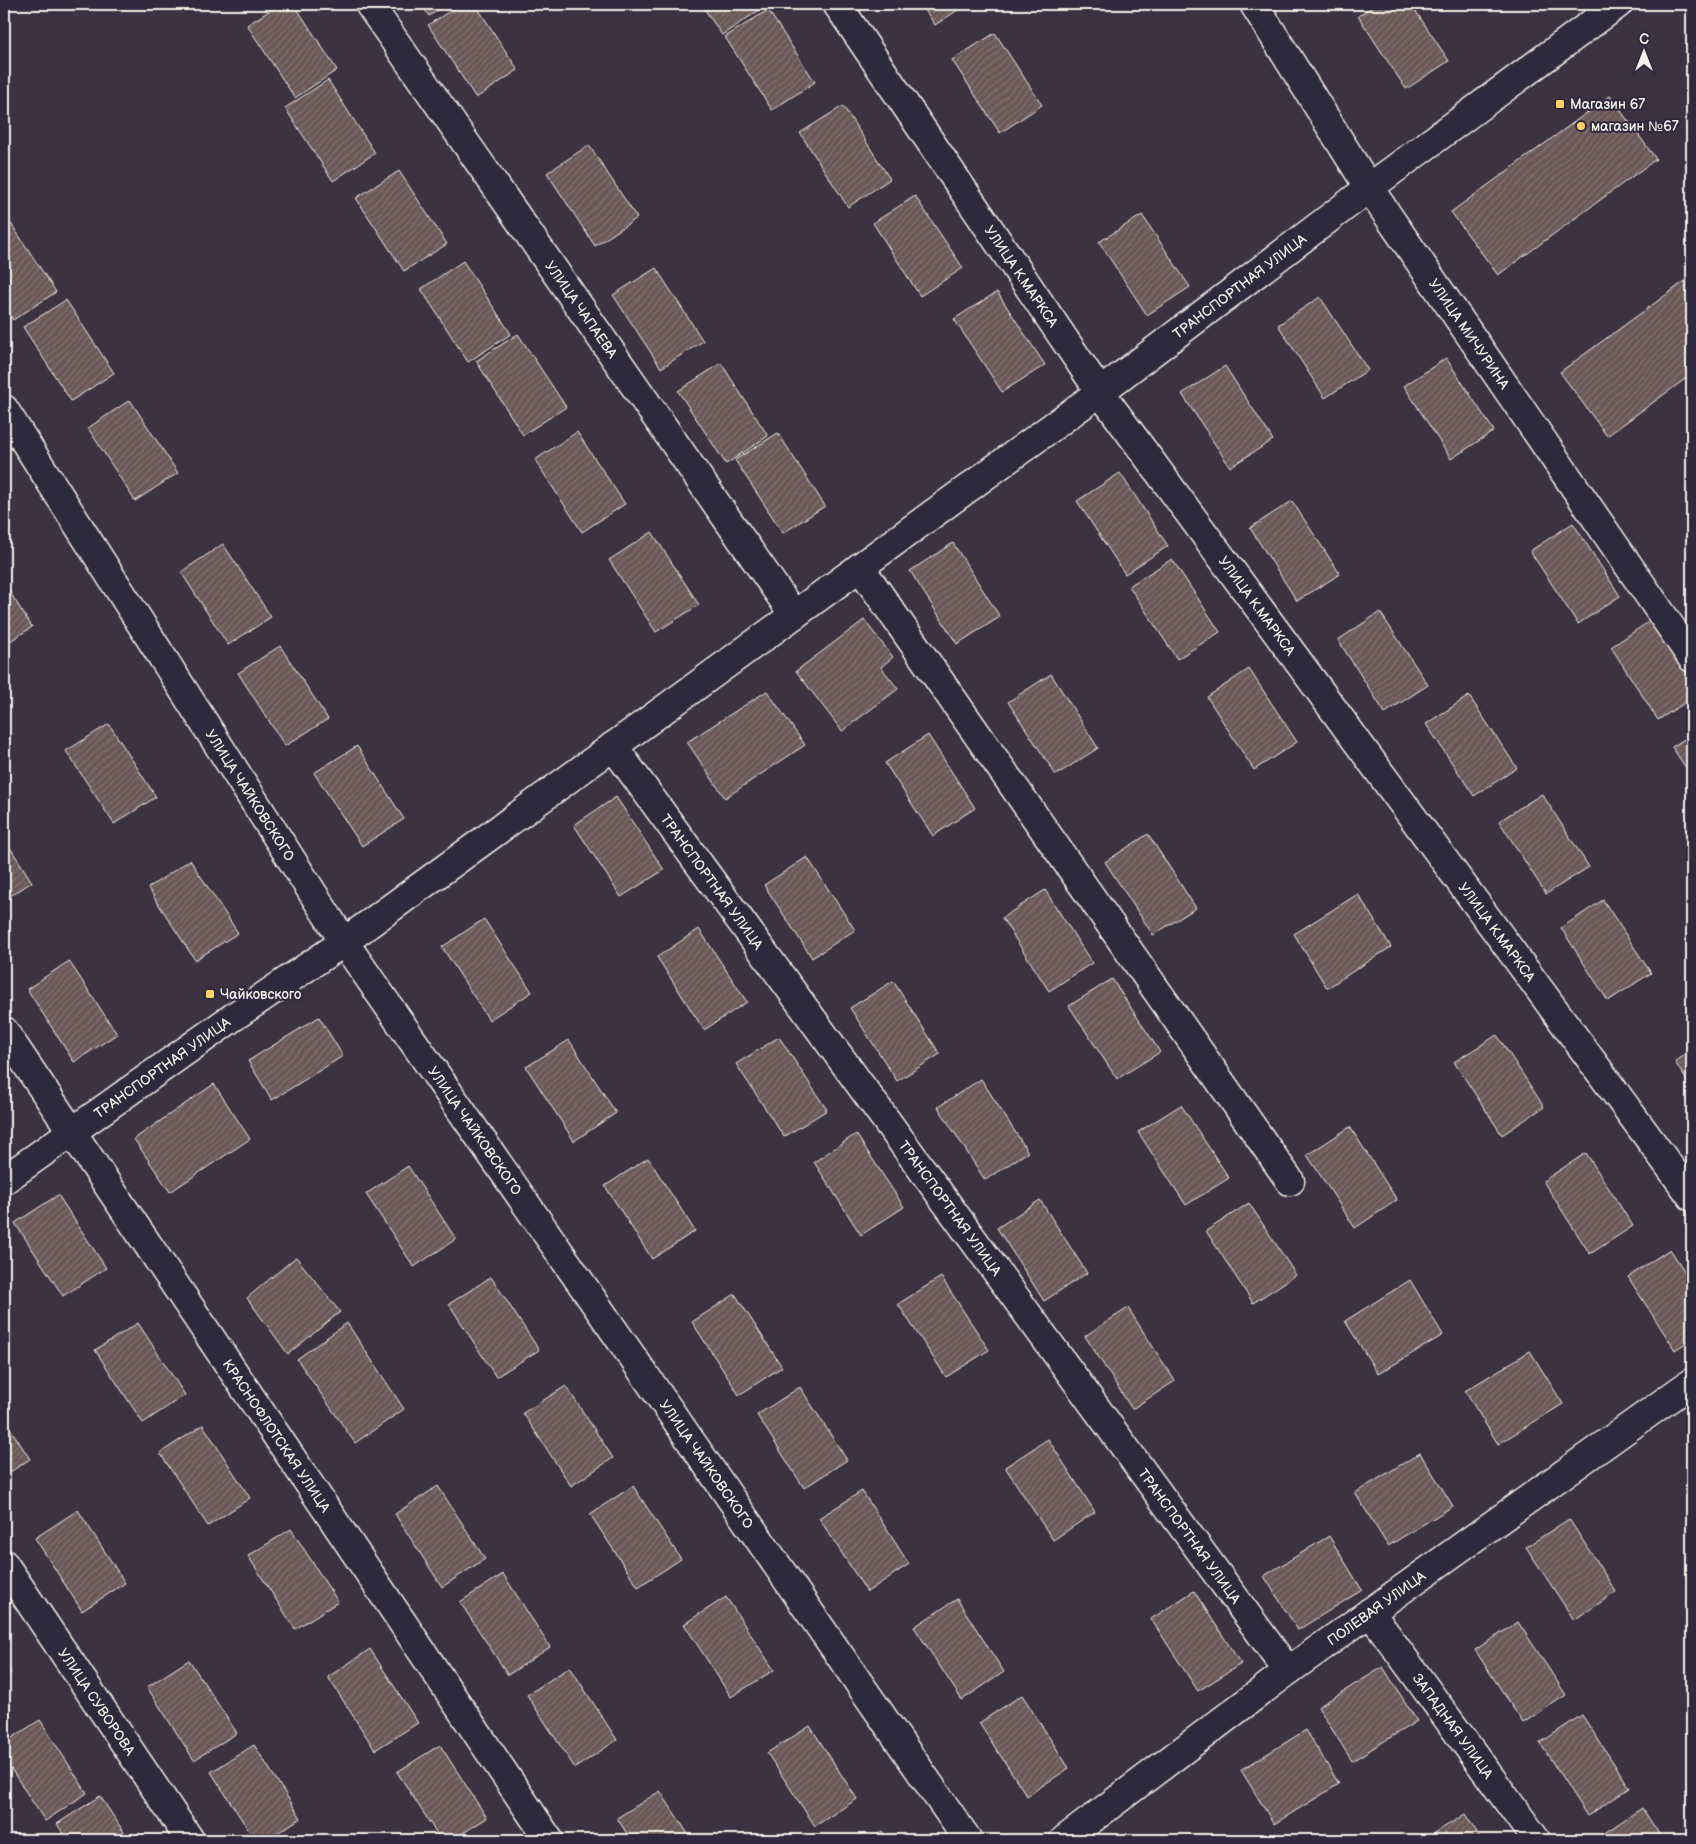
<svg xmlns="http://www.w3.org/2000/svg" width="1696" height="1844" font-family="'Balsamiq Sans',sans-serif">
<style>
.building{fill:url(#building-hatch);stroke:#f4f1e8}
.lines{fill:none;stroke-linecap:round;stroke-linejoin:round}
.minor-casing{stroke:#f4f1e8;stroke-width:31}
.minor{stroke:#2f2a3d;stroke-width:28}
.poi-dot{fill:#ffd166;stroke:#2f2a3d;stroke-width:2}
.labels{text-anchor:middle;stroke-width:4;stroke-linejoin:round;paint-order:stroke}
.poi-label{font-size:14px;fill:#f4f1e8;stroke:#2f2a3d;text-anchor:start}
.street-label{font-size:14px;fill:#f4f1e8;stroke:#2f2a3d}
</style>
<defs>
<pattern id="building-hatch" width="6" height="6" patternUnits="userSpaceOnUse" patternTransform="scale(1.25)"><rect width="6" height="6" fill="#6b5858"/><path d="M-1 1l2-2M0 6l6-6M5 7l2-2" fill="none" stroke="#817070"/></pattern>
</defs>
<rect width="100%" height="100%" fill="#3b3342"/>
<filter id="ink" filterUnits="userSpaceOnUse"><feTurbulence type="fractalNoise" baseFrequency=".02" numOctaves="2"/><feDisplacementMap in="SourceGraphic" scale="10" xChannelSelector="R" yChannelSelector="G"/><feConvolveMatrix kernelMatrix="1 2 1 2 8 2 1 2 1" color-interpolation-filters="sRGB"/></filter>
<g filter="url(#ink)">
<g class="building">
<path d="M280,4H294L337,70L295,98L247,25Z"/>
<path d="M421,4H447L429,16Z"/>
<path d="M461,4H475L518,70L476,98L428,25Z"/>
<path d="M701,4H762L764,7L722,35Z"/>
<path d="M921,4H967L935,25Z"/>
<path d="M1377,4H1411L1449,61L1406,89L1358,16Z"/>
<path d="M768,10L815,82L772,110L725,37Z"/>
<path d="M995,33L1042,105L1000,133L952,60Z"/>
<path d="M328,80L375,153L333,181L285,108Z"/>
<path d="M1610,96L1656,159L1498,275L1451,212Z"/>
<path d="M843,106L890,179L848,207L800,133Z"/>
<path d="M589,145L637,218L595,246L547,173Z"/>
<path d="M399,171L447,244L404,271L356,198Z"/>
<path d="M915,196L963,268L920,296L873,223Z"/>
<path d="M1142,215L1190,287L1147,315L1099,242Z"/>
<path d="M8,219L56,292L13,320L4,305V222Z"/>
<path d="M463,261L511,334L468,362L421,289Z"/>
<path d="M656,268L703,341L661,368L613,295Z"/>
<path d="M1692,276V374L1607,436L1560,372Z"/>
<path d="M997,292L1045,365L1002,392L954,319Z"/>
<path d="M1320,297L1368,370L1325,398L1278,325Z"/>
<path d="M66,300L114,373L71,401L23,327Z"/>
<path d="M518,334L566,407L523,435L476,361Z"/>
<path d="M1446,358L1494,431L1451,459L1404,386Z"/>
<path d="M721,363L768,436L726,464L678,391Z"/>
<path d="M1225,366L1273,440L1230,467L1182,394Z"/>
<path d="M130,400L178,473L135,501L88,428Z"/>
<path d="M577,432L625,504L582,532L535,460Z"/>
<path d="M778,433L825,506L783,533L735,460Z"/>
<path d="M1120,473L1168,546L1125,574L1077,501Z"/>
<path d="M1292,501L1340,574L1297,601L1250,528Z"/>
<path d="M1573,523L1620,596L1578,624L1530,551Z"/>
<path d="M652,532L699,605L656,632L609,560Z"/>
<path d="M953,543L1000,617L957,644L910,571Z"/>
<path d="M223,544L271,617L228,645L181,572Z"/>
<path d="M1172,559L1220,632L1177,659L1129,586Z"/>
<path d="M4,583L32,627L4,645Z"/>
<path d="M1380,612L1428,685L1385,713L1338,640Z"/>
<path d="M1653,619L1692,679V698L1658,720L1611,647Z"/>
<path d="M864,620L893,657L881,667L898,689L842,731L796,671Z"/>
<path d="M280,646L328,719L285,746L238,673Z"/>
<path d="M1249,669L1297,742L1254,770L1207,697Z"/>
<path d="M1051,674L1098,748L1056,775L1008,702Z"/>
<path d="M767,691L805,745L725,798L687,742Z"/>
<path d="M1469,696L1517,768L1474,796L1426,724Z"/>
<path d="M109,724L156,797L114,824L66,751Z"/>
<path d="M1692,734V777L1672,747Z"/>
<path d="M928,735L975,808L933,836L885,763Z"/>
<path d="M357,746L404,819L362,846L314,773Z"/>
<path d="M1542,794L1589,867L1546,894L1499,821Z"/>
<path d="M616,797L664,870L621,897L574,825Z"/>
<path d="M1148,834L1196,908L1153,935L1105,862Z"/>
<path d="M4,838L32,882L4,900Z"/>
<path d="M807,857L855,930L812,958L764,885Z"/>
<path d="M190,860L238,933L195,960L148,888Z"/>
<path d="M1045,890L1092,963L1049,991L1002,918Z"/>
<path d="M1358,894L1391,947L1327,988L1294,934Z"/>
<path d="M1603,900L1651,973L1608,1001L1561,928Z"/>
<path d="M484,919L532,992L489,1020L442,947Z"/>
<path d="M699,929L747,1002L704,1030L657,957Z"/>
<path d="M69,961L117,1034L74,1062L27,989Z"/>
<path d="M1112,979L1160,1052L1117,1079L1069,1006Z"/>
<path d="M893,981L940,1054L897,1081L850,1008Z"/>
<path d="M319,1017L343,1056L272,1100L248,1061Z"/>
<path d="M1497,1035L1544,1107L1502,1135L1454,1062Z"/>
<path d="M779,1037L827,1110L784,1137L736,1064Z"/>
<path d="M569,1040L616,1113L574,1141L526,1067Z"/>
<path d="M1692,1050V1089L1675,1062Z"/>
<path d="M981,1079L1028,1152L985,1180L938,1107Z"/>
<path d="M214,1084L250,1139L170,1192L134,1139Z"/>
<path d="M1181,1105L1229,1178L1186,1205L1138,1132Z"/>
<path d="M1350,1127L1397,1200L1355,1228L1307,1155Z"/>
<path d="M856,1134L904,1207L861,1235L814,1162Z"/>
<path d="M1586,1153L1633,1226L1590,1254L1543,1181Z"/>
<path d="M648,1158L695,1231L652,1259L605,1186Z"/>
<path d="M408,1166L456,1239L414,1267L366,1194Z"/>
<path d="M58,1195L106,1268L63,1296L15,1223Z"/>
<path d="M1040,1200L1087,1273L1044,1301L997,1228Z"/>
<path d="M1249,1203L1296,1275L1253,1303L1206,1231Z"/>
<path d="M1670,1249L1692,1283V1339L1675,1350L1628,1277Z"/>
<path d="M296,1257L340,1312L288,1354L247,1298Z"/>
<path d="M491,1277L539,1350L496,1377L449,1304Z"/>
<path d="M941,1277L989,1350L946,1377L898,1304Z"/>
<path d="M1410,1280L1443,1335L1378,1374L1345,1321Z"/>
<path d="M735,1294L782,1367L739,1395L692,1322Z"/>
<path d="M1128,1308L1175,1381L1132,1409L1085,1336Z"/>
<path d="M138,1323L185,1395L143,1423L95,1350Z"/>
<path d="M347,1323L404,1409L355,1443L297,1359Z"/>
<path d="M1530,1351L1563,1404L1498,1444L1465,1391Z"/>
<path d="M566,1386L613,1458L571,1486L523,1413Z"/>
<path d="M800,1387L847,1460L804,1488L757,1415Z"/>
<path d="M4,1419L30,1459L4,1476Z"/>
<path d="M203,1425L250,1498L208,1526L160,1453Z"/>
<path d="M1048,1439L1095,1512L1053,1540L1005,1467Z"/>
<path d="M1420,1453L1453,1506L1388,1546L1355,1493Z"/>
<path d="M438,1486L485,1559L442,1587L395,1514Z"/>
<path d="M633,1486L681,1559L638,1587L590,1514Z"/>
<path d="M862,1491L909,1564L867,1592L819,1518Z"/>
<path d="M78,1510L125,1583L82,1611L35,1538Z"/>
<path d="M1569,1519L1616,1592L1574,1620L1526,1547Z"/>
<path d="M291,1529L338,1602L295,1629L248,1556Z"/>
<path d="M1329,1536L1362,1590L1298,1630L1264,1576Z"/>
<path d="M503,1574L550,1647L508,1675L460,1602Z"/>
<path d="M1194,1591L1241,1664L1198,1691L1151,1619Z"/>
<path d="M726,1597L774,1670L731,1697L684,1624Z"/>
<path d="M957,1599L1004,1672L962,1700L914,1627Z"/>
<path d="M1518,1622L1566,1695L1523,1723L1475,1650Z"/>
<path d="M370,1649L418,1723L375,1750L328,1677Z"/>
<path d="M189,1660L237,1733L194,1760L147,1687Z"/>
<path d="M4,1662L11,1673L4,1678Z"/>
<path d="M570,1667L617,1740L575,1768L527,1695Z"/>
<path d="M1383,1667L1417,1721L1352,1761L1318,1707Z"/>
<path d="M1022,1695L1069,1768L1027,1796L979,1723Z"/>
<path d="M1582,1715L1630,1788L1587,1816L1540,1743Z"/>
<path d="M40,1720L87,1793L45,1821L4,1758V1743Z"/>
<path d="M810,1726L857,1799L815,1826L767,1753Z"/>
<path d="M1306,1730L1339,1784L1274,1824L1241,1770Z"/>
<path d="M254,1745L301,1818L266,1840H255L211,1772Z"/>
<path d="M440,1745L487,1818L452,1840H441L397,1772Z"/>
<path d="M660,1791L692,1840H631L617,1818Z"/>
<path d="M100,1796L129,1840H68L57,1824Z"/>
<path d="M1642,1808L1663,1840H1603L1600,1836Z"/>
<path d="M1465,1814L1482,1840H1424Z"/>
<path d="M882,1831L888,1840H870Z"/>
</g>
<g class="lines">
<g class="minor-casing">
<g id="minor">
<path id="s1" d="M369,4L794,615"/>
<path id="s2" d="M837,4L1100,392L1692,1197"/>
<path id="s3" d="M1254,4L1369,188L1692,658"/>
<path id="s4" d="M4,409L344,942L968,1840"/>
<path d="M860,567L1290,1181"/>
<path id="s5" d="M613,746L1288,1671"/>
<path id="s6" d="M4,1031L549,1840"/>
<path id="s7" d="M4,1180L229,1020L344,942L860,567L1100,392L1369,188L1618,4"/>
<path id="s8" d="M4,1564L190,1840"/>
<path id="s9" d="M1370,1612L1536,1840"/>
<path id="s10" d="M1064,1840L1288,1671L1692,1382"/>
</g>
</g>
<use href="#minor" class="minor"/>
</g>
</g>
<g class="poi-dot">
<rect x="1555" y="99" width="10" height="10" rx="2.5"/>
<circle cx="1581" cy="126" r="5"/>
<rect x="205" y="989" width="10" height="10" rx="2.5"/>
</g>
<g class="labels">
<g class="poi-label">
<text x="1570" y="109">Магазин 67</text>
<text x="1591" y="131">магазин №67</text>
<text x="220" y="999">Чайковского</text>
</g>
<g class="street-label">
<text dy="5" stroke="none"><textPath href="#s2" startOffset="329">УЛИЦА К.МАРКСА</textPath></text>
<text dy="5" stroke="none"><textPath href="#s7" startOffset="1525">ТРАНСПОРТНАЯ УЛИЦА</textPath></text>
<text dy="5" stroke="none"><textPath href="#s1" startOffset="372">УЛИЦА ЧАПАЕВА</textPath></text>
<text dy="5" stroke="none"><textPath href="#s3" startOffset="394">УЛИЦА МИЧУРИНА</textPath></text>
<text dy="5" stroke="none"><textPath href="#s2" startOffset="734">УЛИЦА К.МАРКСА</textPath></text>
<text dy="5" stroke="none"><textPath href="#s4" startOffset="458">УЛИЦА ЧАЙКОВСКОГО</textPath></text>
<text dy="5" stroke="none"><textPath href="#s5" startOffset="168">ТРАНСПОРТНАЯ УЛИЦА</textPath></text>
<text dy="5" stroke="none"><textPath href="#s2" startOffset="1139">УЛИЦА К.МАРКСА</textPath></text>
<text dy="5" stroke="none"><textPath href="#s7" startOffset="194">ТРАНСПОРТНАЯ УЛИЦА</textPath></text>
<text dy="5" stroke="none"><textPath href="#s4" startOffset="862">УЛИЦА ЧАЙКОВСКОГО</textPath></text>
<text dy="5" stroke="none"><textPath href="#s5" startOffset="572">ТРАНСПОРТНАЯ УЛИЦА</textPath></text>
<text dy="5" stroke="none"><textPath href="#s6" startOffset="488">КРАСНОФЛОТСКАЯ УЛИЦА</textPath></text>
<text dy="5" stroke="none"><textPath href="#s4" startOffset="1268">УЛИЦА ЧАЙКОВСКОГО</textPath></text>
<text dy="5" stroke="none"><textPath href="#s5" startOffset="978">ТРАНСПОРТНАЯ УЛИЦА</textPath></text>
<text dy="5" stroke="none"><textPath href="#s10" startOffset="389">ПОЛЕВАЯ УЛИЦА</textPath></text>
<text dy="5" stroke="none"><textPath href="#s8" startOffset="166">УЛИЦА СУВОРОВА</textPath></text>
<text dy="5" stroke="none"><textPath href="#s9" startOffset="141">ЗАПАДНАЯ УЛИЦА</textPath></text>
</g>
</g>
<rect width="1696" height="1844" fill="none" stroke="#2f2a3d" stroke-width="20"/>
<rect x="10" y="10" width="1676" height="1824" fill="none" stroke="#f4f1e8" stroke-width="2" filter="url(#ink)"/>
<g transform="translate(1644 52)" stroke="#2f2a3d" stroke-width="4" paint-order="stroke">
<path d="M0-4L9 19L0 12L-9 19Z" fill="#f4f1e8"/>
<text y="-8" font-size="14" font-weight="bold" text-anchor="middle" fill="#f4f1e8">С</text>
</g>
</svg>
